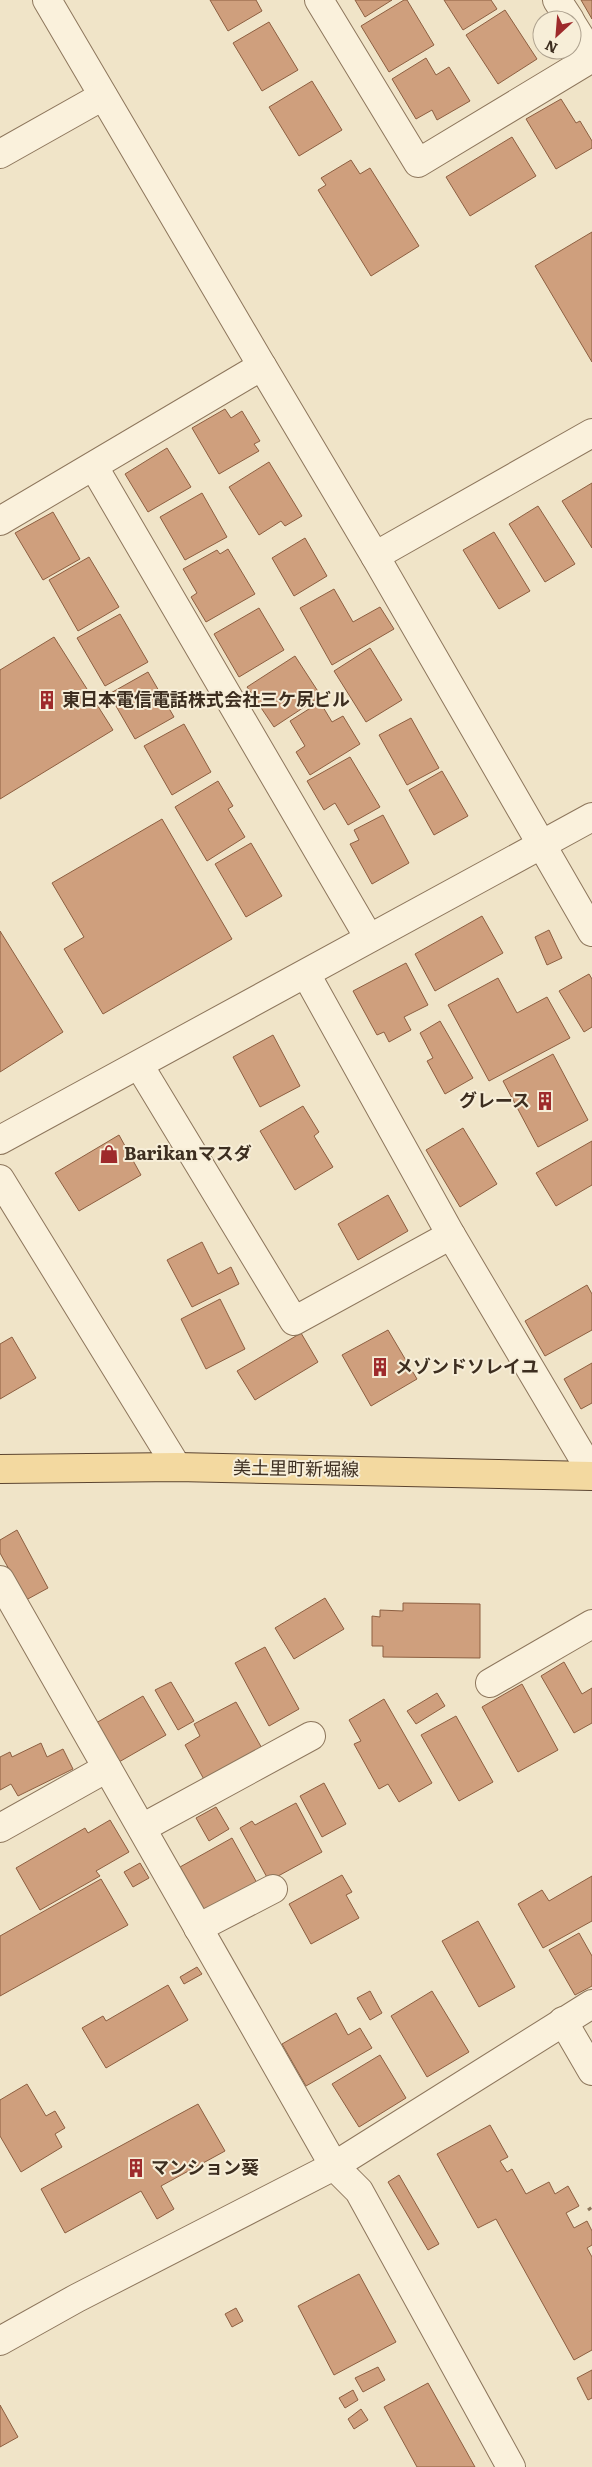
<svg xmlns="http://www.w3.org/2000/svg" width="592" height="2467" font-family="Literata,'Noto Sans JP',serif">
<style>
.building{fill:#cf9f7d;stroke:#8d5f41}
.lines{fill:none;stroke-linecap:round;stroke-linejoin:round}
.minor-casing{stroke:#8d765c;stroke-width:30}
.major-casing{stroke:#5b4430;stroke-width:30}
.path{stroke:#8d765c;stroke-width:3;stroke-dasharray:4 2.5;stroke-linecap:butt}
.minor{stroke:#faf1dc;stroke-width:28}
.major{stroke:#f3d9a0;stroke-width:28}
.labels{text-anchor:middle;stroke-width:4;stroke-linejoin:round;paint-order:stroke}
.poi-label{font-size:18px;font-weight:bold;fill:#3d2e20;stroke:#f7eed8;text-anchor:start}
.street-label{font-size:18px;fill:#3d2e20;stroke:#f7eed8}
</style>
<rect width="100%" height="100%" fill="#f0e4c8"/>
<g class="building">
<path d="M210,0H256L262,11L228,31Z"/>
<path d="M355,0H392L365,17Z"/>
<path d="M404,0H407L434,45L389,72L361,26Z"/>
<path d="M444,0H491L497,9L463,30Z"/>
<path d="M581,0H592V19Z"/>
<path d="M505,10L537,59L498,84L466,35Z"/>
<path d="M269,22L298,70L262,91L233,43Z"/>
<path d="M426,58L436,75L449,67L470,101L437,120L432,110L416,119L392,79Z"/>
<path d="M312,81L342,130L299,156L269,107Z"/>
<path d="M561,99L576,123L580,121L592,141V148L556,169L526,119Z"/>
<path d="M512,137L536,176L470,216L446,177Z"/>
<path d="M351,160L360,174L370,168L419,246L371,276L318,190L326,185L321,178Z"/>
<path d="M592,232V362L535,266Z"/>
<path d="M225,409L231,418L242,411L260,441L254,444L259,451L219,474L192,428Z"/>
<path d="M167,448L191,487L148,512L125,474Z"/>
<path d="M269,462L302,516L285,526L281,521L259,535L229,487Z"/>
<path d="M592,483V548L562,501Z"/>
<path d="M202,493L227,537L185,560L160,517Z"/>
<path d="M538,506L575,564L545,582L509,524Z"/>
<path d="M53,512L80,559L43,580L15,533Z"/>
<path d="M494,532L530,591L499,609L463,550Z"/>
<path d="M305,538L327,576L294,596L272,558Z"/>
<path d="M228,549L255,594L206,622L191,597L197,593L183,569L217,550L220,554Z"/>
<path d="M89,557L119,607L78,631L49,580Z"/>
<path d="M334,589L353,622L380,607L394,629L332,665L300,608Z"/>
<path d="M259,608L284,650L239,677L214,634Z"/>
<path d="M120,614L148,662L105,686L77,638Z"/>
<path d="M54,637L113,730L0,799V670Z"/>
<path d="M370,648L402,700L366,722L334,671Z"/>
<path d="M295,656L321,696L274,727L247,687Z"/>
<path d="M148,672L174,717L135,739L109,694Z"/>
<path d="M320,702L332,722L343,716L360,744L310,775L296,752L305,746L290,721Z"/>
<path d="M411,718L439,768L407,785L379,735Z"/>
<path d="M184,724L211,772L172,795L144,746Z"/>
<path d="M350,757L380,807L348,825L335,803L324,810L307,781Z"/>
<path d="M442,771L468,816L434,835L409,790Z"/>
<path d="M218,781L233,806L228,809L245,837L207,861L175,807Z"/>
<path d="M383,815L409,863L372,884L350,844L359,840L354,830Z"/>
<path d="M162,819L232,939L103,1014L64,949L84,937L52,883Z"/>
<path d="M251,843L282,896L246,917L215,864Z"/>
<path d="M482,916L503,953L435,991L415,954Z"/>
<path d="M549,930L562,958L547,965L535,937Z"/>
<path d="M0,931L63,1032L0,1072Z"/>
<path d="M406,963L428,1005L404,1017L411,1030L389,1042L384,1032L377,1035L353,991Z"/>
<path d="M589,974L592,979V1027L584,1032L559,991Z"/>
<path d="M498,978L517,1013L547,997L570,1038L489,1081L448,1005Z"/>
<path d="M440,1021L473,1078L445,1094L427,1061L433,1058L420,1033Z"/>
<path d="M273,1035L300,1086L260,1107L233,1057Z"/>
<path d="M553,1054L588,1120L538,1147L503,1081Z"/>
<path d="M303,1106L319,1132L314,1136L333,1167L295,1190L260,1131Z"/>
<path d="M463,1128L497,1184L460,1207L426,1150Z"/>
<path d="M119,1135L141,1175L79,1211L55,1173Z"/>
<path d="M592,1141V1185L556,1206L536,1173Z"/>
<path d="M388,1195L408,1231L358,1260L338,1224Z"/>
<path d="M202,1242L218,1274L231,1267L239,1284L192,1307L167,1260Z"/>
<path d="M587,1285L592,1294V1330L545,1356L525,1321Z"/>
<path d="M220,1299L245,1349L206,1369L181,1319Z"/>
<path d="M388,1330L417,1379L371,1406L342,1355Z"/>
<path d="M301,1333L318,1362L255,1400L237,1371Z"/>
<path d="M12,1337L36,1378L0,1399V1344Z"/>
<path d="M592,1363V1403L581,1409L564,1379Z"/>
<path d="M17,1530L48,1588L26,1600L0,1553V1540Z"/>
<path d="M325,1598L344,1629L294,1659L275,1628Z"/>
<path d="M403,1603L480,1604V1658L383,1657V1646H372V1616L380,1617V1610L403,1611Z"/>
<path d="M265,1647L299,1709L269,1726L235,1663Z"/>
<path d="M564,1662L582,1694L592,1688V1723L574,1733L541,1676Z"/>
<path d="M171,1682L194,1721L178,1730L155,1690Z"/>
<path d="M522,1684L558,1750L518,1772L482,1707Z"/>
<path d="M437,1693L445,1706L416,1724L407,1711Z"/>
<path d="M143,1696L166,1735L119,1762L96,1723Z"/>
<path d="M384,1699L432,1783L399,1802L388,1784L379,1789L354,1744L361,1741L349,1720Z"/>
<path d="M236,1702L264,1752L206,1783L185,1745L200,1736L194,1724Z"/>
<path d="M456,1716L493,1782L459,1801L421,1735Z"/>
<path d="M41,1743L47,1757L63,1749L73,1769L18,1796L11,1784L0,1790V1757L10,1752L12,1757Z"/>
<path d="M324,1783L346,1824L322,1837L300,1796Z"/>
<path d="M296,1803L322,1852L269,1881L240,1828L252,1821L255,1825Z"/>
<path d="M216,1807L229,1829L209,1841L196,1818Z"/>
<path d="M110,1820L129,1852L96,1871L100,1876L40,1910L16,1868L85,1828L88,1833Z"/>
<path d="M232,1838L257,1883L205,1912L180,1867Z"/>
<path d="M140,1863L149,1878L133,1887L124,1872Z"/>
<path d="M342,1875L352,1892L346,1895L359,1918L311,1944L289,1904Z"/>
<path d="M592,1876V1921L543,1948L518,1904L542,1890L549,1901Z"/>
<path d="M101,1879L128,1925L0,1996V1936Z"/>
<path d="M478,1921L515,1987L479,2007L442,1941Z"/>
<path d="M579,1933L592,1956V1986L575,1995L549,1950Z"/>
<path d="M197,1967L202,1974L184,1984L180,1977Z"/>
<path d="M168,1985L188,2020L106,2068L82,2028L103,2016L106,2021Z"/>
<path d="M370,1991L382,2013L370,2020L357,1998Z"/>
<path d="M432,1991L469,2052L427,2077L391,2016Z"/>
<path d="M336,2013L348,2035L360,2028L372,2048L306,2086L282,2044Z"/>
<path d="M380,2055L406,2098L359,2127L332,2084Z"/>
<path d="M27,2084L46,2116L55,2111L65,2128L55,2134L62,2147L21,2172L0,2136V2100Z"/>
<path d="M198,2104L225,2151L161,2186L174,2209L157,2219L141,2191L65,2233L41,2189Z"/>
<path d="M490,2125L508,2157L500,2161L507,2172L512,2169L526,2194L549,2182L555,2194L568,2186L579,2206L566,2213L574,2228L587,2221L592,2231V2245L587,2248L592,2257V2350L574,2360L496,2219L478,2228L437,2154Z"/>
<path d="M399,2175L439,2244L428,2250L388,2182Z"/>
<path d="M359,2274L396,2342L334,2375L298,2306Z"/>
<path d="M236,2308L243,2321L232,2327L225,2314Z"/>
<path d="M378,2367L385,2380L363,2392L355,2378Z"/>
<path d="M592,2370V2398L588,2400L577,2378Z"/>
<path d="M428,2383L475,2467H417L384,2407Z"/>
<path d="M353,2390L358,2400L345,2408L339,2398Z"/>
<path d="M0,2405L18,2437L0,2447Z"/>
<path d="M361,2409L368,2420L354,2429L348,2419Z"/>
</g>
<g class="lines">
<g class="minor-casing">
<g id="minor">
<path d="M47,0L262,366"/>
<path d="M319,0L418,163L592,58"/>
<path d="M557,0L570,20"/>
<path d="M572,24L592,56"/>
<path d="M0,154L103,96"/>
<path d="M94,467L369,938"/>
<path d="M0,521L262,366L375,556L592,932"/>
<path d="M375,556L592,433"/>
<path d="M306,974L451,1235L592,1473"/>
<path d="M139,1065L294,1321L451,1235"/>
<path d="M0,1140L592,817"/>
<path d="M0,1179L177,1467"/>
<path d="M0,1580L334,2166L359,2191L511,2467"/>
<path d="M490,1683L592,1624"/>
<path d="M0,1828L107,1768"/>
<path d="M142,1828L311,1736"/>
<path d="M198,1928L273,1889"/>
<path d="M563,2021L592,2071"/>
<path d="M0,2341L77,2298L334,2166L592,2004"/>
</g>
</g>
<g class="major-casing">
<path id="major" d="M0,1469L177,1467L592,1476"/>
</g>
<path class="path" d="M588,2210L592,2207"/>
<use href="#minor" class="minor"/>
<use href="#major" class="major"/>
</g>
<defs>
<g id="building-bare" transform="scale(1.5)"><path d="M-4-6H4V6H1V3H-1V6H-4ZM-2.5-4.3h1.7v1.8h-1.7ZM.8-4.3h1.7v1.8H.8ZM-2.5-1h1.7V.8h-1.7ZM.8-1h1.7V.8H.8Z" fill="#9e2a2b" stroke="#f7eed8" stroke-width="2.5" paint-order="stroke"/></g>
<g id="shop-bare" transform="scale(1.5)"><path d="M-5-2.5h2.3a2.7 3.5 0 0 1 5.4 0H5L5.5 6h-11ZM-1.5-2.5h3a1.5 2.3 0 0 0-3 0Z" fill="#9e2a2b" stroke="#f7eed8" stroke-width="2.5" paint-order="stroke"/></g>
</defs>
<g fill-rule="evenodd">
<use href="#building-bare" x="47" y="700"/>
<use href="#building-bare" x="545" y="1101"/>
<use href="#shop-bare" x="109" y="1154"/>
<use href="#building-bare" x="380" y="1367"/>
<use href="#building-bare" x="136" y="2168"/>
</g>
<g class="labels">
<g class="poi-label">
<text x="62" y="706">東日本電信電話株式会社三ケ尻ビル</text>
<text x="530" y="1107" text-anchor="end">グレース</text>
<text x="124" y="1160">Barikanマスダ</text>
<text x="395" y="1373">メゾンドソレイユ</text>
<text x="151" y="2174">マンション葵</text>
</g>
<g class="street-label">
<text transform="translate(296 1469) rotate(1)" y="6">美土里町新堀線</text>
</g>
</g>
<g transform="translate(557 35) rotate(206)"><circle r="24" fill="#f7eed8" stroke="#ada18e"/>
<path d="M0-4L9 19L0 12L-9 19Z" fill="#9e2a2b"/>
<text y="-8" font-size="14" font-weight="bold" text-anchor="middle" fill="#3d2e20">N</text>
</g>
</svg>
